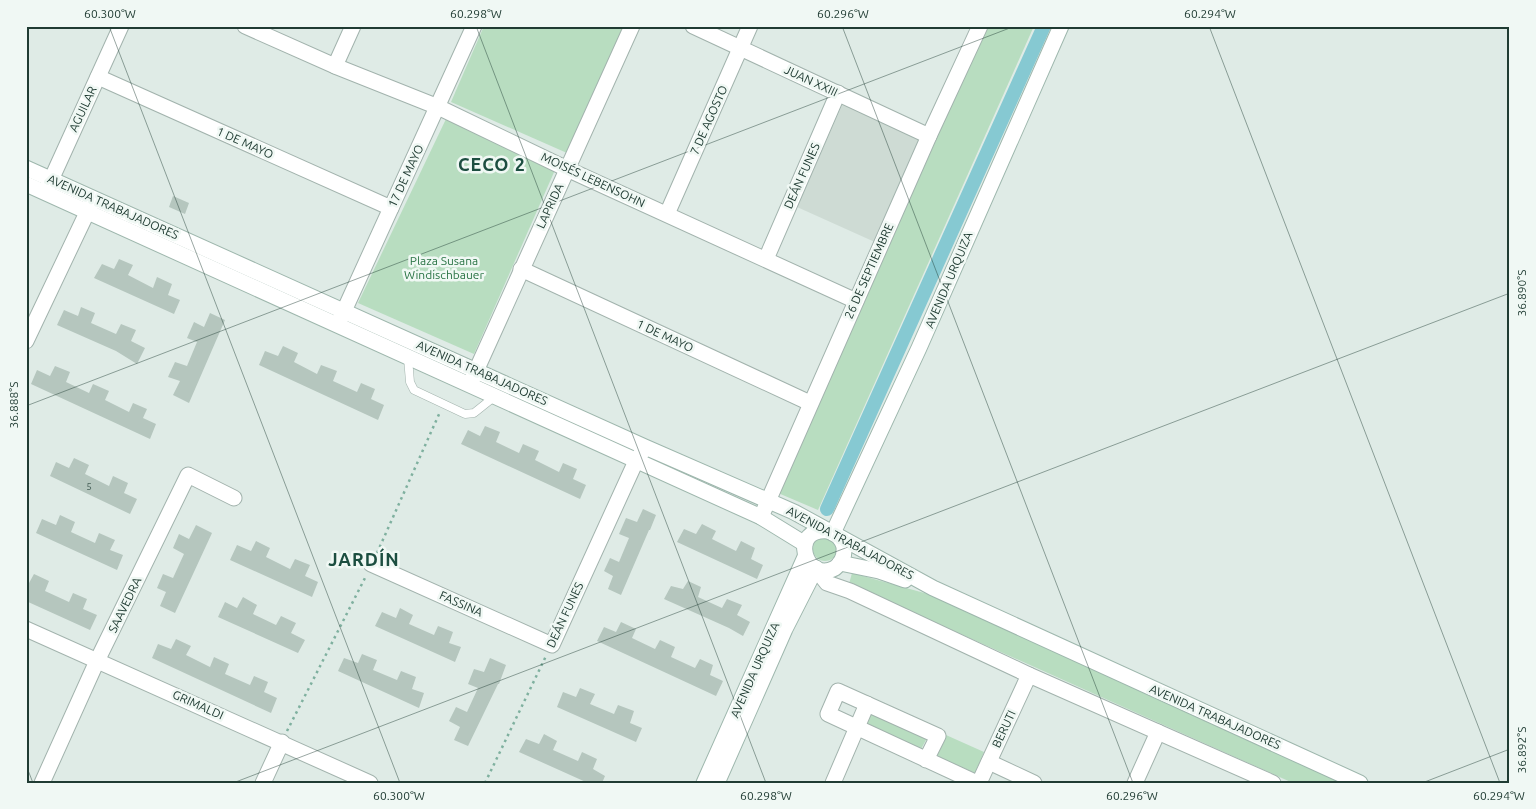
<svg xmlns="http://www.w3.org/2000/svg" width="1536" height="809" font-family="Ubuntu,sans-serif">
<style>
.built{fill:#cedbd4}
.green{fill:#b8ddc0}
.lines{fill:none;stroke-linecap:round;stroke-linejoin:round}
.canal{stroke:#86c9d2;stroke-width:14}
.building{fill:#b5c6be}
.lane-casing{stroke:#a2b3ad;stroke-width:9}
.street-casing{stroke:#a2b3ad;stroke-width:17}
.secondary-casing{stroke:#9eb7ad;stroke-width:17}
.path{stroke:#7fb09f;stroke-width:2.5;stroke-dasharray:2.5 4;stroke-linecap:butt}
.lane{stroke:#fff;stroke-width:8}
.street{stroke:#fff;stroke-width:15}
.secondary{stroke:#fff;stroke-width:15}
.ticks{fill:none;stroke:#203c33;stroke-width:1;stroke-opacity:0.45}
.labels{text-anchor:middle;stroke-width:5;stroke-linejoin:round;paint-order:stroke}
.number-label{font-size:10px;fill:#455e56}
.street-label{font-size:12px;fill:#203c33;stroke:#f0f8f4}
.park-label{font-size:12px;fill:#297344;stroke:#f0f8f4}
.district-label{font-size:18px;font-weight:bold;letter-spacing:1px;fill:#1c4e40;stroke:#f0f8f4}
.neatline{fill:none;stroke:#203c33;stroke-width:2}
.ticks-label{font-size:12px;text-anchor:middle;fill:#203c33}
</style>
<rect width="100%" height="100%" fill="#dfebe6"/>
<path class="built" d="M844,101L925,137L877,243L797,207Z"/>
<g class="green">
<path d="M484,26H626L567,153L451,102Z"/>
<path d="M987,26H1034L818,510L778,493Z"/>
<path d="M446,119L555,170L474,354L358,303Z"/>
<circle cx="825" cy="549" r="12"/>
<path d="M852,573L928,594L1345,783H1293L849,584Z"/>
<path d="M870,711L927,738L920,751L864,725Z"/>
<path d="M946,735L984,752L975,773L936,756Z"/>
</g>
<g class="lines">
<path class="canal" d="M827,509L1044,26"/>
</g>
<g class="building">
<path d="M173,196L189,203L185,214L169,207Z"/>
<path d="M119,259L133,265L128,275L153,288L157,277L172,284L168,295L180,300L174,314L94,278L102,264L114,269Z"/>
<path d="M81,307L95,313L91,323L116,334L121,324L136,330L131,341L145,348L137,364L116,351L57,325L64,310L78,316Z"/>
<path d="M210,313L225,320L189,403L173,395L180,381L168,377L175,362L187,366L197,342L187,338L194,322L204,327Z"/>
<path d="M283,346L298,353L294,362L317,374L321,365L337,371L333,381L357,392L361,383L375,389L371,399L384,405L378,420L259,365L265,351L278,356Z"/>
<path d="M55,366L70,372L66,382L89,393L93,384L109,391L105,400L129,412L133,403L147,409L143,418L156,424L150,439L31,384L37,370L50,376Z"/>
<path d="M485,426L500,432L496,442L519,453L523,444L539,451L535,460L559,472L563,463L577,469L573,479L586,485L580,499L461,444L468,430L480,436Z"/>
<path d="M74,458L89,465L85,474L109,486L113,476L128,483L124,493L137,499L130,514L50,476L56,462L69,468Z"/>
<path d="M643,509L656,515L650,530H649L621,595L608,589L613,576L604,571L610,558L619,562L629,538L619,534L626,518L637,522Z"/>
<path d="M60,515L75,522L71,532L95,543L99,533L115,540L110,550L123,555L117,570L36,533L42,519L56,525Z"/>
<path d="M702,524L716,531L712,539L736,551L741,541L755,548L751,559L763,565L757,579L677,542L684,529L696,534Z"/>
<path d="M196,525L212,533L175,613L160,606L166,592L157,588L163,574L173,578L184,554L173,548L179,534L189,539Z"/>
<path d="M256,541L270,548L266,557L290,569L295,559L310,565L305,576L318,582L312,597L230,560L237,545L251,551Z"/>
<path d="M34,574L49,581L45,591L69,602L73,593L87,599L83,609L97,615L90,630L26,601V582L29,583Z"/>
<path d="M688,581L701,587L698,597L722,608L727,599L742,605L737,615L750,622L743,636L729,628L664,599L671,586L683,589Z"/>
<path d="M243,597L257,605L253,614L276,625L281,616L296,623L291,633L305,640L298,653L218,617L225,602L237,608Z"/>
<path d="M400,608L413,615L409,624L434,635L438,626L453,632L449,643L461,647L455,662L375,626L382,612L396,618Z"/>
<path d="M621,622L636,629L632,638L655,649L660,640L675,647L671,657L695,668L700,659L713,665L710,675L723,681L716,696L597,641L604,627L616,632Z"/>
<path d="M176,639L191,646L186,655L210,667L214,657L229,664L225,674L250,685L254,676L268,682L264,692L277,698L271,713L152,658L158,644L171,649Z"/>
<path d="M362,654L377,660L373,670L397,680L401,671L416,677L412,689L424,693L419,708L338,671L344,658L358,663Z"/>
<path d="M490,658L506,665L499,684H498L468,746L454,740L460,727L449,721L456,707L467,712L478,688L468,684L474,669L484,672Z"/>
<path d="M580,688L595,694L590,704L614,714L618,705L634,711L630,723L642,728L636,742L557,707L563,692L576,697Z"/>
<path d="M544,734L557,741L553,750L578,761L582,752L597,759L593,769L605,776L602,783H588L519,752L526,739L539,744Z"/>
</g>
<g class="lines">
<g class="lane-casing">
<path id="lane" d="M408,358L410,382L414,390L465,414L474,413L494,397"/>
</g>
<g class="street-casing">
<g id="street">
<path d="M245,26L335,66L438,107L567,169L856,301"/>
<path d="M693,26L929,136"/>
<path d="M335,66L353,26"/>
<path d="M98,77L391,208"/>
<path d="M46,191L121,26"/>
<path d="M667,214L750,26"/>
<path d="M766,259L838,93"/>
<path d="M521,269L810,403"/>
<path d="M339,322L474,26"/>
<path d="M26,341L93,200"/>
<path d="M471,382L632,26"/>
<path d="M761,517L929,136L980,26"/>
<path d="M371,564L552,645L636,461L644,449"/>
<path d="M816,569L827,583L850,591L1029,675L1273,783"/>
<path d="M26,629L370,783"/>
<path d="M926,760L938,736L838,691L828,714L977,783"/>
<path d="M989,762L1034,783"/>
<path d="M42,783L97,661L188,475L234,498"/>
<path d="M263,783L282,742"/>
<path d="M833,783L867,704"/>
<path d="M979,783L1029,675"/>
<path d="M1135,783L1158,732"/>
</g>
</g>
<g class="secondary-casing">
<g id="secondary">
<path d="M26,168L645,447L794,512L933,588L1360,783"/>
<path d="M26,184L761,517L805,544"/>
<path d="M829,531C788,526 805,585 835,568C840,564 844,558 844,551C845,544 841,539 836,534"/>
<path d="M833,533L919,348L1061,26"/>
<path d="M840,563L879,571L905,580"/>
<path d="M704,783L805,557"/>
<path d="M717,783L785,629L816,568"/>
</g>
</g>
<g class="path">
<path d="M377,553L440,412"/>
<path d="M287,731L366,576"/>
<path d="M485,783L546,656"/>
</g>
<use href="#lane" class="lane"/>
<use href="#street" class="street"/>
<use href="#secondary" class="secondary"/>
</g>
<path class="ticks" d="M109,26L400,783M476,26L766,783M842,26L1133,783M1209,26L1500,783M26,406L1015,26M26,765L33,783M233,783L1510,293M1422,783L1510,749"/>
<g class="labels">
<g class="number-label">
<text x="89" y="490">5</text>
</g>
<g class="street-label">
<text transform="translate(811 81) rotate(25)" y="4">JUAN XXIII</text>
<text transform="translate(83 109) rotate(-65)" y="4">AGUILAR</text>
<text transform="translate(709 120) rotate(-66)" y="4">7 DE AGOSTO</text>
<text transform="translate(245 143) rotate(24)" y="4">1 DE MAYO</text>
<text transform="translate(406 176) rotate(-65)" y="4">17 DE MAYO</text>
<text transform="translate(802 176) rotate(-66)" y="4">DEÁN FUNES</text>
<text transform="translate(593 180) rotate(25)" y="4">MOISÉS LEBENSOHN</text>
<text transform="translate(550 206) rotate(-65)" y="4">LAPRIDA</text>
<text transform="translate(113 207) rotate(24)" y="4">AVENIDA TRABAJADORES</text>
<text transform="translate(869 271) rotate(-66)" y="4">26 DE SEPTIEMBRE</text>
<text transform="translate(949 280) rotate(-67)" y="4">AVENIDA URQUIZA</text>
<text transform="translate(665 336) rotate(25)" y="4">1 DE MAYO</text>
<text transform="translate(482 373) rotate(24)" y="4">AVENIDA TRABAJADORES</text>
<text transform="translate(850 543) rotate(28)" y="4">AVENIDA TRABAJADORES</text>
<text transform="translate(461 604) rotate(24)" y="4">FASSINA</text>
<text transform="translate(125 605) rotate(-64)" y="4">SAAVEDRA</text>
<text transform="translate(565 615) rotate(-65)" y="4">DEÁN FUNES</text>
<text transform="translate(755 670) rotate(-66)" y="4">AVENIDA URQUIZA</text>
<text transform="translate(198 705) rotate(24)" y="4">GRIMALDI</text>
<text transform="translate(1215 717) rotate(24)" y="4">AVENIDA TRABAJADORES</text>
<text transform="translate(1004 729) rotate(-65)" y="4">BERUTI</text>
</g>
<g class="park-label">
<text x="444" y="265">Plaza Susana<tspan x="444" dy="14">Windischbauer</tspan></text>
</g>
<g class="district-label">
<text x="492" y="171">CECO 2</text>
<text x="364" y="566">JARDÍN</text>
</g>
</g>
<rect width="1536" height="809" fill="none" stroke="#f0f8f4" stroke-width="55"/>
<rect x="28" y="28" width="1480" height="754" class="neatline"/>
<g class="ticks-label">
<text x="110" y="18">60.300°W</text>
<text x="476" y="18">60.298°W</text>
<text x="843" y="18">60.296°W</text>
<text x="1210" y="18">60.294°W</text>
<text transform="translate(1522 293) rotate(-90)" y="4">36.890°S</text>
<text transform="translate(14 405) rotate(-90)" y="4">36.888°S</text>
<text transform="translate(1522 750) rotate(-90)" y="4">36.892°S</text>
<text x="399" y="800">60.300°W</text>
<text x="766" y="800">60.298°W</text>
<text x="1132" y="800">60.296°W</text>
<text x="1499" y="800">60.294°W</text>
</g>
</svg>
